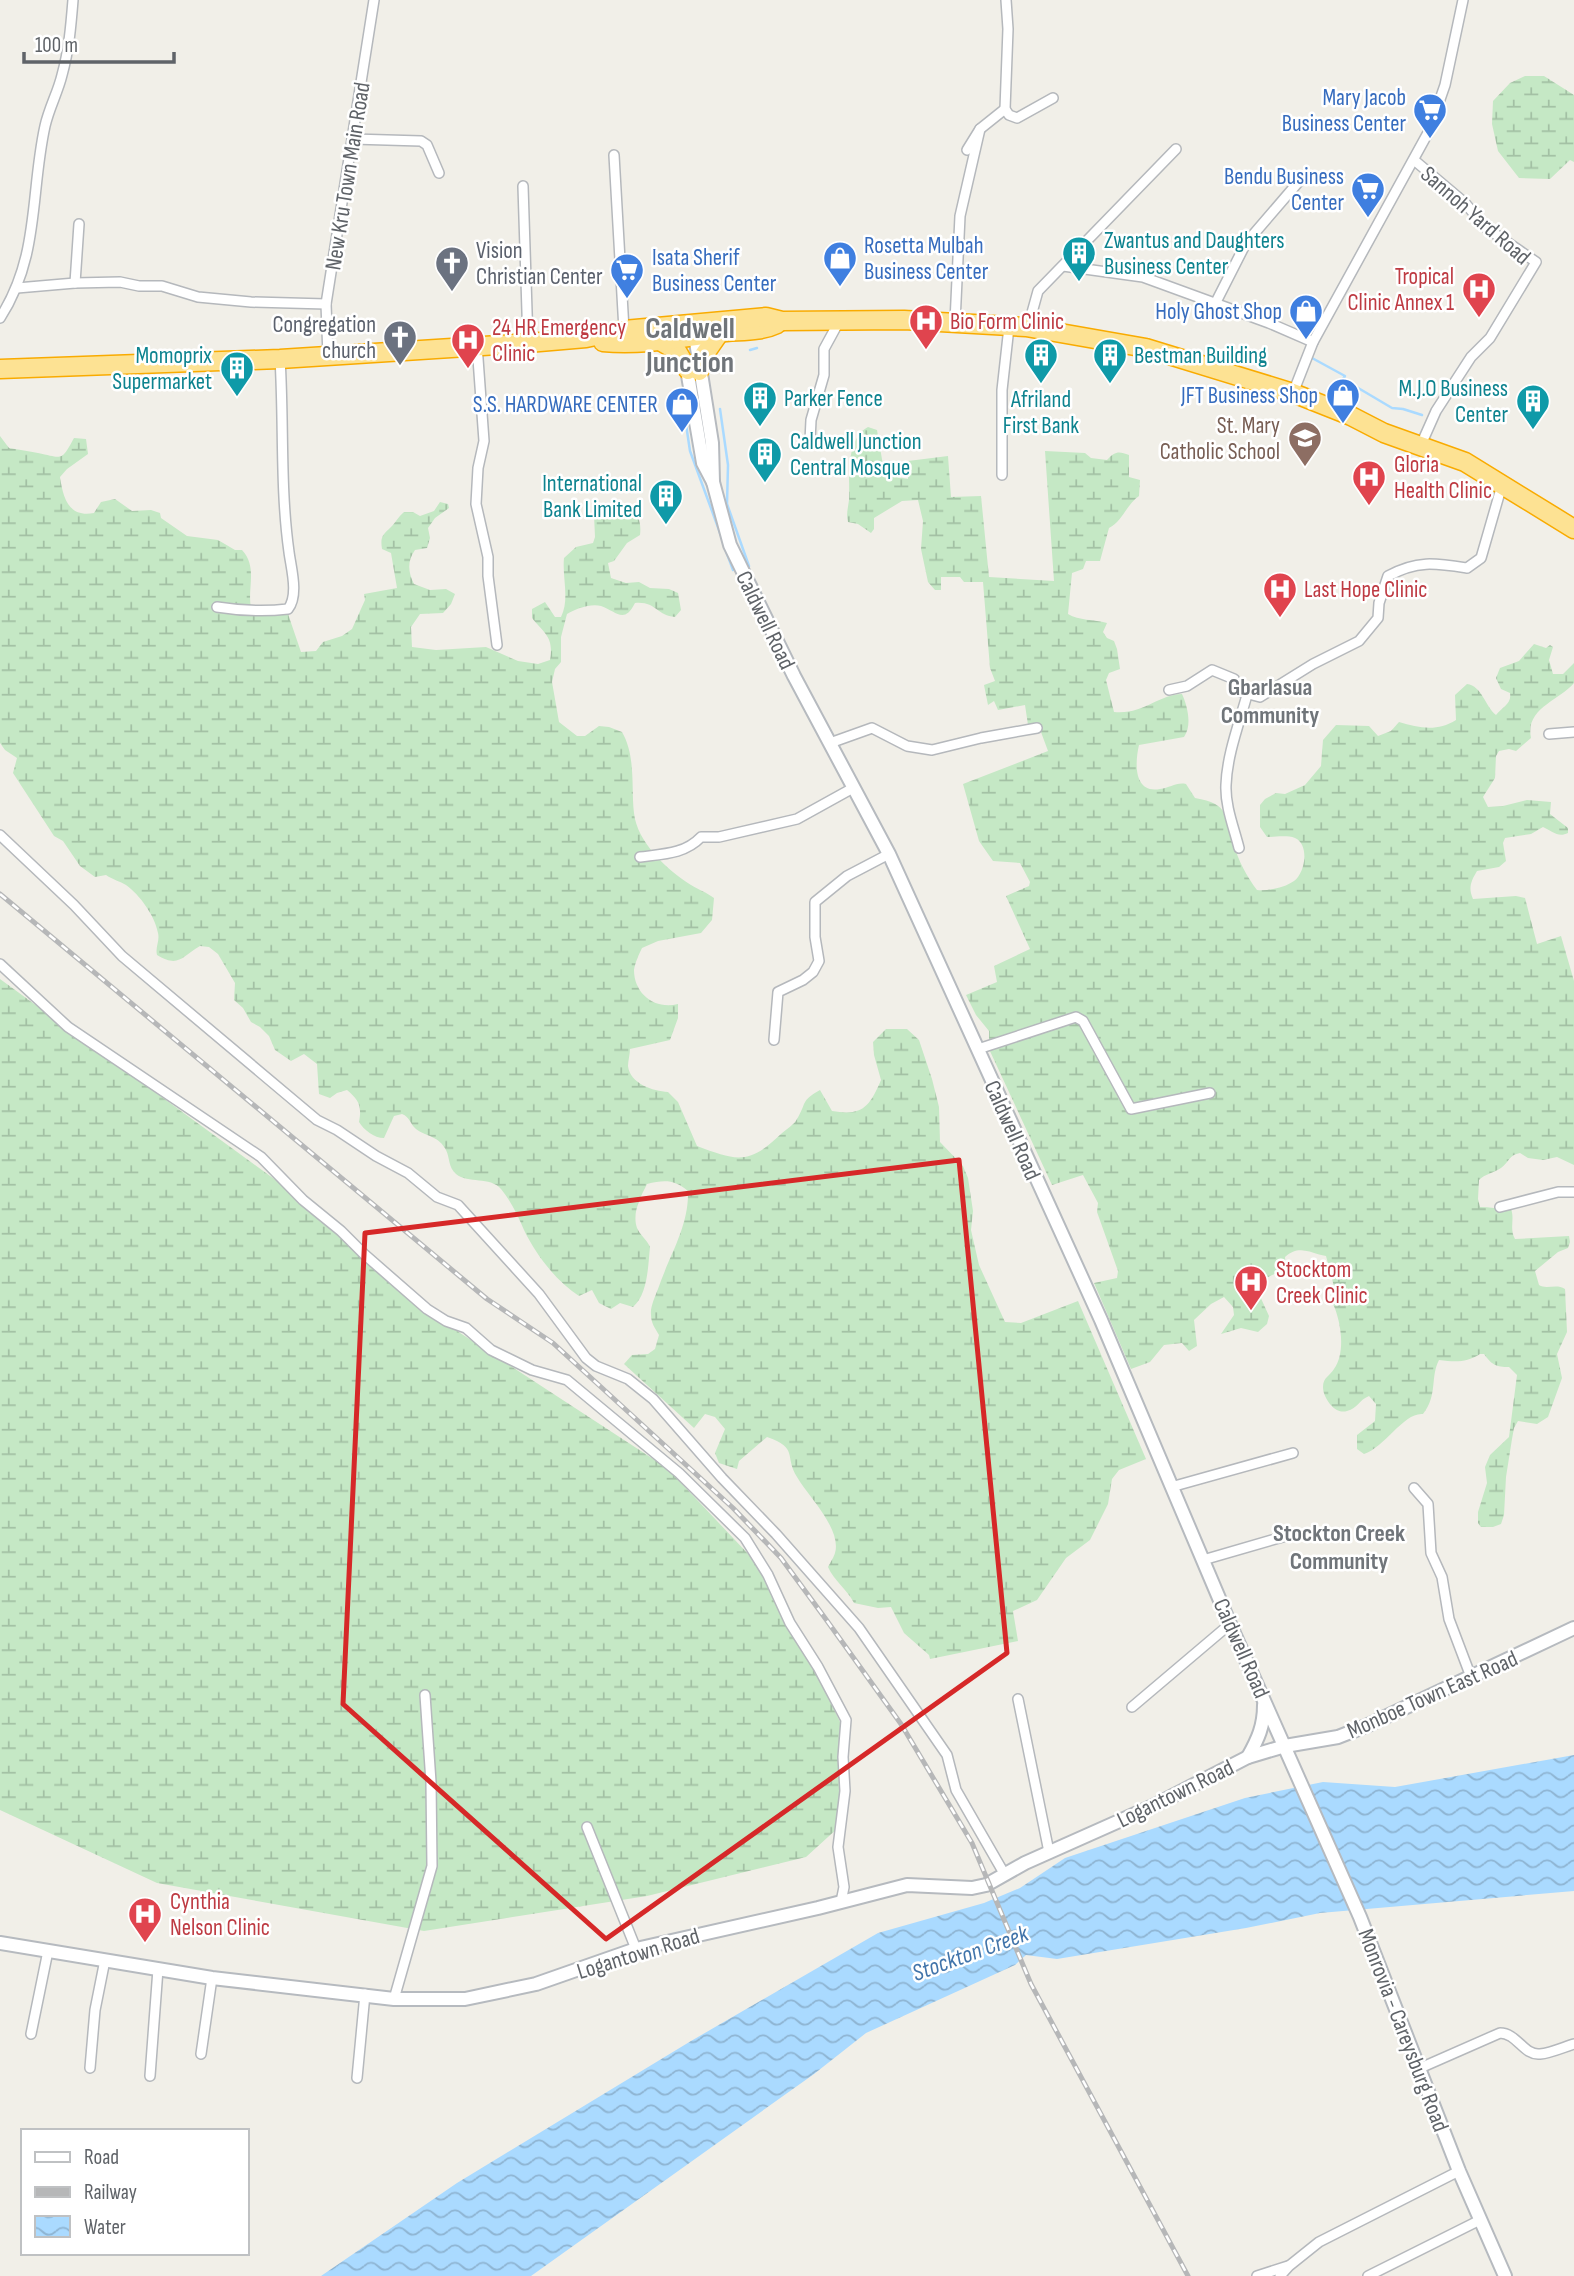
<svg xmlns="http://www.w3.org/2000/svg" width="1574" height="2276" font-family="'Sofia Sans Condensed',sans-serif">
<style>
.wetland{fill:url(#wetland-marsh)}
.water{fill:url(#water-waves)}
.lines{fill:none;stroke-linecap:round;stroke-linejoin:round}
.stream{stroke:#aadaff;stroke-width:2.5}
.street-casing{stroke:#b5b8bc;stroke-width:12}
.secondary-casing{stroke:#b6babf;stroke-width:16}
.highway-casing{stroke:#f9ab00;stroke-width:21}
.street{stroke:#fff;stroke-width:9}
.secondary{stroke:#fff;stroke-width:12}
.highway{stroke:#fde293;stroke-width:18}
.rail-casing{stroke:#b6b7b8;stroke-width:5}
.rail{stroke:#fff;stroke-width:2.5;stroke-dasharray:8;stroke-linecap:butt}
.marked{fill:none;stroke:#d62828;stroke-width:5;stroke-linejoin:round}
.labels{text-anchor:middle;stroke-width:5;stroke-linejoin:round;paint-order:stroke}
.shop-label{font-size:23px;fill:#366cbe;stroke:#fff;text-anchor:end}
.street-label{font-size:23px;fill:#5f6368;stroke:#fff}
.culture-label{font-size:23px;fill:#0d838f;stroke:#fff;text-anchor:start}
.worship-label{font-size:23px;fill:#5b616d;stroke:#fff;text-anchor:start}
.health-label{font-size:23px;fill:#be3a42;stroke:#fff;text-anchor:start}
.education-label{font-size:23px;fill:#785e54;stroke:#fff;text-anchor:end}
.neighbourhood-label{font-size:24px;font-weight:bold;fill:#70757a;stroke:#fff}
.water-label{font-size:24px;font-style:italic;fill:#4174aa;stroke:#fff}
.district-label{font-size:30px;font-weight:bold;fill:#70757a;stroke:#fff}
</style>
<defs>
<pattern id="wetland-marsh" width="20" height="14" patternUnits="userSpaceOnUse" patternTransform="scale(1.75)"><rect width="20" height="14" fill="#c5e8c5"/><path d="M1 5h8M5 5V1M11 12h8M15 12V8" fill="none" stroke="#a3c0a4"/></pattern>
<pattern id="water-waves" width="16" height="10" patternUnits="userSpaceOnUse" patternTransform="scale(1.75)"><rect width="16" height="10" fill="#aadaff"/><path d="M0 5q4-4 8 0t8 0" fill="none" stroke="#8eb4d2"/></pattern>
</defs>
<rect width="100%" height="100%" fill="#f1efe8"/>
<g class="wetland">
<path d="M1525,76H1544L1574,95V162L1570,160L1550,179L1519,178L1498,151L1492,124L1493,101L1510,83Z"/>
<path d="M868,427L877,430L884,471L896,477L908,479V461L948,456L951,497L981,496L989,577L1054,581L1045,451L1085,453L1091,458L1107,460C1115,451 1119,451 1129,455V477L1140,480L1139,496C1126,505 1122,522 1109,528L1100,561H1086L1083,569L1072,573L1068,614C1079,621 1094,619 1107,623L1103,632L1107,638L1114,641L1117,649L1120,669L1109,673L1106,680L1114,712C1143,715 1157,695 1182,694C1188,707 1192,726 1184,737L1139,745C1135,762 1133,794 1160,789C1170,788 1176,782 1186,784L1195,798C1230,804 1225,816 1234,845C1238,860 1247,877 1257,890C1268,891 1284,888 1294,881C1305,873 1310,845 1295,838C1287,835 1275,837 1267,837L1260,827V805L1265,799L1276,793L1285,794L1305,785L1321,766L1323,740L1336,725L1369,726L1378,736L1391,731L1399,722C1419,728 1437,732 1456,720L1455,695L1467,684C1482,686 1485,706 1496,715C1502,707 1512,704 1510,693L1501,689L1496,678L1500,668L1519,661L1534,644L1546,648L1550,645L1553,647L1549,660L1553,674H1563L1574,663V683C1559,701 1525,708 1531,738L1516,751L1509,749L1499,751L1496,756L1495,778L1483,797L1488,807L1503,806L1527,800L1551,802L1550,814L1568,828V833C1558,838 1552,831 1543,827L1531,834L1505,838L1503,843L1506,861L1499,867L1477,871C1471,881 1468,888 1473,899L1516,896L1525,898L1537,944L1561,936L1574,981V1165L1557,1157L1543,1160L1528,1158L1520,1153C1509,1155 1509,1162 1501,1168C1493,1173 1485,1174 1479,1180L1478,1199L1480,1207C1491,1207 1501,1210 1511,1209C1515,1219 1509,1229 1515,1239L1569,1236L1570,1242L1568,1248L1558,1252L1535,1271L1539,1285C1547,1290 1556,1283 1565,1289L1567,1332L1557,1354L1562,1378L1548,1417L1537,1424L1518,1421L1514,1428L1512,1439L1506,1477L1504,1515L1501,1524L1493,1527H1481L1478,1523V1512L1487,1483L1485,1467L1490,1455L1509,1437L1517,1375L1509,1367C1496,1367 1492,1365 1484,1354H1480C1466,1363 1455,1362 1439,1360C1430,1377 1438,1395 1423,1414C1404,1412 1385,1447 1364,1454L1357,1449V1435L1375,1421L1376,1404L1369,1396C1359,1400 1358,1408 1347,1411C1335,1415 1323,1398 1323,1387C1323,1377 1330,1376 1334,1369C1346,1353 1341,1321 1333,1304L1337,1298L1326,1256C1310,1253 1299,1244 1285,1257L1286,1269L1254,1283L1269,1316L1267,1324L1258,1332L1241,1328L1221,1334L1234,1315L1233,1307L1224,1297L1211,1304L1194,1320L1197,1346L1189,1351L1182,1343L1164,1345L1150,1362L1131,1369L1094,1283L1117,1278L1118,1271L1097,1212L1098,1203L1083,1175L1052,1185L989,1049V1031L976,1015L966,995L997,982L994,966L1030,949L1006,896L1029,886L1030,882L1020,863L993,861L979,841L963,784L1048,751L1038,724L1028,725L1025,705L998,710L994,701L988,705L984,685L995,681L990,668L983,582H964L960,577H941V590H935L928,582L921,549L923,521L918,500L902,501L874,518V529L871,533L858,524L848,522C846,514 848,508 849,500C850,479 845,439 868,427Z"/>
<path d="M0,436L9,448C19,450 29,451 38,453C63,458 61,462 74,438L86,439L88,454L67,469L60,477C63,497 68,518 94,513L101,502L115,499L132,511L151,510L160,513L161,518L187,536L218,540L235,550H242C258,567 247,588 251,608L288,614L301,652L316,651L323,642L342,636L352,629L365,600L364,594L397,588L391,553L382,549C380,536 383,535 391,527C396,522 398,517 404,512H413L420,516L434,511L440,502L448,504L449,508L435,518L428,528L430,538L427,548L415,550C407,561 408,572 414,584L430,590L446,589L455,594L451,604L443,613L420,614L411,627L412,647L436,650L486,647L518,661L538,664L550,660C554,637 545,634 532,618V609L545,602L555,617H561C570,599 562,578 564,558L576,547L593,543L595,537L594,515C614,494 644,503 640,535L627,543L614,561L608,563L611,578L626,583L639,582L650,588L669,589L678,593L681,610L675,617C657,616 656,601 635,603C624,625 616,611 601,606C591,603 575,609 567,614L561,637V662L555,669L552,682L559,722L577,736H585L599,726L609,727L622,732C636,756 631,787 634,813C637,842 667,870 691,885C699,890 706,892 714,898L712,920L701,933L658,941L642,948C639,954 635,963 634,970C634,994 655,1010 678,1004V1018L670,1040L630,1049C630,1054 628,1061 628,1066C630,1084 653,1091 668,1092L678,1102L697,1146C737,1161 749,1165 781,1134C786,1129 794,1125 797,1119C807,1103 800,1101 820,1090L832,1111C862,1116 869,1108 881,1080L874,1055L873,1042L886,1029H907L919,1040L932,1079L939,1107L940,1142L963,1166L968,1178L973,1211L971,1230L979,1265L1005,1322L1021,1323L1078,1301L1146,1459L1119,1470L1112,1479L1108,1504L1090,1540L1066,1558L1037,1600L1013,1611L1018,1641L930,1659L929,1655L904,1633L891,1607L878,1608L854,1603C847,1589 834,1581 828,1567C830,1563 834,1557 835,1553C842,1529 808,1496 797,1477C784,1456 799,1448 767,1437L739,1461L737,1469L719,1463L715,1453L725,1429L715,1417L705,1414L694,1428L624,1364L632,1355L648,1354L655,1349L659,1335C655,1328 651,1323 651,1315C650,1307 655,1297 658,1289C669,1256 689,1227 688,1191C674,1179 664,1180 647,1184C640,1198 632,1213 637,1228C640,1235 647,1240 650,1247C648,1266 648,1294 633,1307L620,1303L611,1309L599,1303L592,1290L579,1296C556,1281 536,1255 524,1230C518,1216 511,1201 501,1189C490,1176 468,1184 456,1174C448,1167 450,1158 446,1150C439,1136 427,1137 416,1129C410,1124 410,1117 402,1114L394,1116L384,1138C374,1138 364,1130 359,1122C362,1106 359,1100 347,1090L337,1093L330,1098L319,1094L317,1064L304,1054L291,1061L275,1050L269,1036L260,1027L251,1022L243,1008L234,1000L235,983L218,954L209,947L200,946C181,957 179,968 157,955C155,947 160,941 158,933C155,916 140,895 126,885C120,881 113,880 106,875L95,877L80,866L63,841L54,836L13,773L17,758L5,750L0,743Z"/>
<path d="M0,979L303,1200L408,1299L667,1468L768,1575L844,1730L839,1827L806,1857L647,1896L424,1931L157,1883L0,1810Z"/>
</g>
<path class="water" d="M1574,1755V1891L1320,1913L1246,1928L1057,1959L1026,1955L1015,1965L866,2033L814,2074L531,2276H321L457,2183L691,2041L878,1933L984,1903L1020,1888L1065,1858L1245,1798L1323,1782L1395,1787Z"/>
<g class="lines">
<g class="stream">
<path d="M750,350L757,348"/>
<path d="M1312,358L1345,376L1343,379L1392,408L1403,409L1422,415"/>
<path d="M720,409L728,465L727,504L749,566"/>
<path d="M684,411L690,451L723,541"/>
<path d="M726,551L733,570"/>
</g>
<g class="street-casing">
<g id="street">
<path d="M1006,0L1008,29L1005,109L1009,115L1017,118L1053,98"/>
<path d="M353,139L421,141L427,145L439,173"/>
<path d="M967,150L980,129L1005,109"/>
<path d="M614,155L624,330"/>
<path d="M1414,160L1465,203L1485,227L1536,262L1490,338L1471,357L1436,411L1420,447"/>
<path d="M523,186L528,343"/>
<path d="M1063,266L1143,277L1269,323L1313,342"/>
<path d="M75,283L79,224"/>
<path d="M17,288L75,283L120,282L139,286H162L198,297L251,302L326,304"/>
<path d="M1215,304L1246,243L1301,179"/>
<path d="M0,318C40,256 30,194 45,126C49,108 58,92 62,75C69,50 71,25 73,0"/>
<path d="M955,322L960,216L980,129"/>
<path d="M1028,327L1038,291L1176,149"/>
<path d="M477,345L484,441L478,468L476,504L488,557V576L497,645"/>
<path d="M328,356L326,304L374,0"/>
<path d="M1293,393L1313,342L1429,131L1445,85L1463,0"/>
<path d="M810,441L811,420L824,375V349L836,327V320"/>
<path d="M1002,475V390L1009,327"/>
<path d="M217,607C242,611 263,612 288,609C299,595 291,568 289,552C280,488 284,423 280,359"/>
<path d="M1169,690L1187,686L1212,670L1234,679L1233,690L1260,697L1313,664L1359,641L1378,618L1379,603L1388,576C1417,560 1435,563 1467,568L1481,558L1502,485"/>
<path d="M1549,734L1574,732"/>
<path d="M830,743L872,728L907,746L932,750L981,738L1037,728"/>
<path d="M0,835L74,905L122,956L317,1120L337,1130L376,1156L408,1173L437,1197L458,1205L539,1294L586,1358L596,1366L628,1379L653,1399L722,1478L776,1534L859,1628L947,1755L956,1790L1005,1875"/>
<path d="M1239,848C1234,828 1225,806 1226,785C1227,755 1239,724 1247,695"/>
<path d="M640,857C663,854 685,854 701,837H719L797,819L853,788"/>
<path d="M0,964L68,1027L261,1157L303,1200L341,1231L364,1254L427,1309L446,1321L466,1328L491,1350L532,1370L567,1380L679,1473L745,1538L768,1575L790,1623L818,1667L846,1720L843,1757L845,1791L838,1847L844,1887L841,1902"/>
<path d="M774,1040L778,992L803,980L813,972L819,961L815,937V902L847,876L889,854"/>
<path d="M978,1049L1076,1017L1083,1021L1131,1109L1210,1093"/>
<path d="M1500,1207L1558,1192H1574"/>
<path d="M1171,1487L1293,1453"/>
<path d="M1414,1488L1428,1504L1431,1553L1442,1577L1449,1619L1471,1677"/>
<path d="M1203,1560L1286,1536"/>
<path d="M1018,1699L1049,1852"/>
<path d="M1132,1707L1230,1624"/>
<path d="M587,1827L636,1949"/>
<path d="M394,1999L432,1866L431,1782L425,1695"/>
<path d="M31,2034L48,1951"/>
<path d="M201,2054L212,1978"/>
<path d="M90,2068L95,2010L105,1960"/>
<path d="M1418,2069L1500,2033C1517,2033 1524,2056 1540,2054C1551,2053 1564,2047 1574,2044"/>
<path d="M150,2076L158,1969"/>
<path d="M357,2078L365,1994"/>
<path d="M1257,2276L1288,2266"/>
<path d="M1280,2276L1289,2266L1319,2242L1459,2171"/>
<path d="M1368,2276L1480,2220"/>
</g>
</g>
<g class="secondary-casing">
<g id="secondary">
<path d="M694,329L712,443L713,482L730,545L794,676L889,854L1101,1320L1230,1624L1360,1917L1459,2171L1505,2276"/>
<path d="M686,364L703,463L713,482"/>
<path d="M1248,1757C1258,1739 1264,1726 1264,1705"/>
<path d="M0,1943L212,1978L394,1999H465L536,1984L636,1949L818,1908L907,1885L972,1888L986,1885L1025,1863L1153,1806L1248,1757L1285,1746L1338,1737L1366,1726L1574,1628"/>
</g>
</g>
<g class="highway-casing">
<g id="highway">
<path d="M660,341L677,351L688,370"/>
<path d="M603,342C641,346 680,338 718,333C737,330 758,333 777,324"/>
<path d="M0,369L280,359L528,343L586,338L624,330L766,317L782,321L904,320L1026,327L1146,348L1293,393L1351,416L1384,433L1465,462L1574,529"/>
<path d="M699,371L704,355L720,332"/>
</g>
</g>
<use href="#street" class="street"/>
<use href="#secondary" class="secondary"/>
<use href="#highway" class="highway"/>
<g class="rail-casing">
<path id="rail" d="M0,894L487,1299L553,1343L733,1508L781,1558L825,1618L901,1724L972,1843L1031,1984L1188,2276"/>
</g>
<use href="#rail" class="rail"/>
</g>
<path class="marked" d="M959,1160L1007,1653L606,1939L343,1704L365,1233Z"/>
<defs>
<g id="supermarket-pin" transform="scale(1.75)"><path d="M0 17L-7.5 6A9.5 9.5 0 1 1 7.5 6Z" fill="#3f7fe0" stroke="#fff"/><path d="M-6-5.5h2.5l.6 2H6L4.5 2H-2.5L-4.4-4H-6ZM-1.5 3.2a1.3 1.3 0 1 0 .1 0ZM3 3.2a1.3 1.3 0 1 0 .1 0Z" fill="#fff"/></g>
<g id="building-pin" transform="scale(1.75)"><path d="M0 17L-7.5 6A9.5 9.5 0 1 1 7.5 6Z" fill="#0f9aa8" stroke="#fff"/><path d="M-4-6H4V6H1V3H-1V6H-4ZM-2.5-4.3h1.7v1.8h-1.7ZM.8-4.3h1.7v1.8H.8ZM-2.5-1h1.7V.8h-1.7ZM.8-1h1.7V.8H.8Z" fill="#fff"/></g>
<g id="shop-pin" transform="scale(1.75)"><path d="M0 17L-7.5 6A9.5 9.5 0 1 1 7.5 6Z" fill="#3f7fe0" stroke="#fff"/><path d="M-5-2.5h2.3a2.7 3.5 0 0 1 5.4 0H5L5.5 6h-11ZM-1.5-2.5h3a1.5 2.3 0 0 0-3 0Z" fill="#fff"/></g>
<g id="church-pin" transform="scale(1.75)"><path d="M0 17L-7.5 6A9.5 9.5 0 1 1 7.5 6Z" fill="#6b7280" stroke="#fff"/><path d="M-1.2-6h2.4v3.5h3.3v2.4h-3.3V6h-2.4V-.1h-3.3v-2.4h3.3Z" fill="#fff"/></g>
<g id="hospital-pin" transform="scale(1.75)"><path d="M0 17L-7.5 6A9.5 9.5 0 1 1 7.5 6Z" fill="#e0444e" stroke="#fff"/><path d="M-5-5h3v3.5h4V-5h3V5h-3V1.5h-4V5h-3Z" fill="#fff"/></g>
<g id="school-pin" transform="scale(1.75)"><path d="M0 17L-7.5 6A9.5 9.5 0 1 1 7.5 6Z" fill="#8d6e63" stroke="#fff"/><path d="M0-5L7-2L0 1L-7-2ZM-4 1L0 2.5L4 1V4Q0 6-4 4Z" fill="#fff"/></g>
</defs>
<g fill-rule="evenodd">
<use href="#supermarket-pin" x="1430" y="110"/>
<use href="#supermarket-pin" x="1368" y="189"/>
<use href="#building-pin" x="1079" y="253"/>
<use href="#shop-pin" x="840" y="258"/>
<use href="#church-pin" x="452" y="263"/>
<use href="#supermarket-pin" x="627" y="270"/>
<use href="#hospital-pin" x="1479" y="289"/>
<use href="#shop-pin" x="1306" y="311"/>
<use href="#hospital-pin" x="926" y="321"/>
<use href="#church-pin" x="400" y="337"/>
<use href="#hospital-pin" x="468" y="340"/>
<use href="#building-pin" x="1041" y="355"/>
<use href="#building-pin" x="1110" y="355"/>
<use href="#building-pin" x="237" y="368"/>
<use href="#shop-pin" x="1343" y="395"/>
<use href="#building-pin" x="760" y="398"/>
<use href="#building-pin" x="1533" y="401"/>
<use href="#shop-pin" x="682" y="404"/>
<use href="#school-pin" x="1305" y="438"/>
<use href="#building-pin" x="765" y="454"/>
<use href="#hospital-pin" x="1369" y="477"/>
<use href="#building-pin" x="666" y="496"/>
<use href="#hospital-pin" x="1280" y="589"/>
<use href="#hospital-pin" x="1251" y="1282"/>
<use href="#hospital-pin" x="145" y="1914"/>
</g>
<g class="labels">
<g class="shop-label">
<text x="1406" y="105">Mary Jacob<tspan x="1406" dy="26">Business Center</tspan></text>
<text x="1344" y="184">Bendu Business<tspan x="1344" dy="26">Center</tspan></text>
<text x="864" y="253" text-anchor="start">Rosetta Mulbah<tspan x="864" dy="26">Business Center</tspan></text>
<text x="652" y="265" text-anchor="start">Isata Sherif<tspan x="652" dy="26">Business Center</tspan></text>
<text x="1282" y="319">Holy Ghost Shop</text>
<text x="1318" y="403">JFT Business Shop</text>
<text x="658" y="412">S.S. HARDWARE CENTER</text>
</g>
<g class="street-label">
<text transform="translate(347 176) rotate(-81)" y="8">New Kru Town Main Road</text>
<text transform="translate(1476 215) rotate(41)" y="8">Sannoh Yard Road</text>
<text transform="translate(766 620) rotate(64)" y="8">Caldwell Road</text>
<text transform="translate(1013 1130) rotate(66)" y="8">Caldwell Road</text>
<text transform="translate(1242 1648) rotate(66)" y="8">Caldwell Road</text>
<text transform="translate(1432 1694) rotate(-24)" y="8">Monboe Town East Road</text>
<text transform="translate(1175 1793) rotate(-26)" y="8">Logantown Road</text>
<text transform="translate(638 1953) rotate(-17)" y="8">Logantown Road</text>
<text transform="translate(1404 2030) rotate(69)" y="8">Monrovia - Careysburg Road</text>
</g>
<g class="culture-label">
<text x="1104" y="248">Zwantus and Daughters<tspan x="1104" dy="26">Business Center</tspan></text>
<text x="212" y="363" text-anchor="end">Momoprix<tspan x="212" dy="26">Supermarket</tspan></text>
<text x="1134" y="363">Bestman Building</text>
<text x="1508" y="396" text-anchor="end">M.J.O Business<tspan x="1508" dy="26">Center</tspan></text>
<text x="784" y="406">Parker Fence</text>
<text x="1041" y="407" text-anchor="middle">Afriland<tspan x="1041" dy="26">First Bank</tspan></text>
<text x="790" y="449">Caldwell Junction<tspan x="790" dy="26">Central Mosque</tspan></text>
<text x="642" y="491" text-anchor="end">International<tspan x="642" dy="26">Bank Limited</tspan></text>
</g>
<g class="worship-label">
<text x="476" y="258">Vision<tspan x="476" dy="26">Christian Center</tspan></text>
<text x="376" y="332" text-anchor="end">Congregation<tspan x="376" dy="26">church</tspan></text>
</g>
<g class="health-label">
<text x="1454" y="284" text-anchor="end">Tropical<tspan x="1454" dy="26">Clinic Annex 1</tspan></text>
<text x="950" y="329">Bio Form Clinic</text>
<text x="492" y="335">24 HR Emergency<tspan x="492" dy="26">Clinic</tspan></text>
<text x="1394" y="472">Gloria<tspan x="1394" dy="26">Health Clinic</tspan></text>
<text x="1304" y="597">Last Hope Clinic</text>
<text x="1276" y="1277">Stocktom<tspan x="1276" dy="26">Creek Clinic</tspan></text>
<text x="170" y="1909">Cynthia<tspan x="170" dy="26">Nelson Clinic</tspan></text>
</g>
<g class="education-label">
<text x="1280" y="433">St. Mary<tspan x="1280" dy="26">Catholic School</tspan></text>
</g>
<g class="neighbourhood-label">
<text x="1270" y="695">Gbarlasua<tspan x="1270" dy="28">Community</tspan></text>
<text x="1339" y="1541">Stockton Creek<tspan x="1339" dy="28">Community</tspan></text>
</g>
<g class="water-label">
<text transform="translate(970 1953) rotate(-20)" y="8">Stockton Creek</text>
</g>
<g class="district-label">
<text x="690" y="338">Caldwell<tspan x="690" dy="34">Junction</tspan></text>
</g>
</g>
<rect x="21" y="2129" width="228" height="126" fill="#ffffff" stroke="#bfc1c3" stroke-width="2"/>
<rect x="35" y="2152" width="35" height="10" fill="#ffffff" stroke="#bfc1c3" stroke-width="2"/>
<text x="84" y="2164" font-size="21" fill="#5f6368">Road</text>
<rect x="35" y="2187" width="35" height="10" fill="#b6b7b8" stroke="#bfc1c3" stroke-width="2"/>
<text x="84" y="2199" font-size="21" fill="#5f6368">Railway</text>
<rect x="35" y="2216" width="35" height="21" fill="url(#water-waves)" stroke="#bfc1c3" stroke-width="2"/>
<text x="84" y="2234" font-size="21" fill="#5f6368">Water</text>
<path d="M24 52v10h150v-10" fill="none" stroke="#5f6368" stroke-width="3.5"/>
<text x="35" y="52" font-size="21" fill="#5f6368" stroke="#ffffff" stroke-width="5" paint-order="stroke">100 m</text>
</svg>
